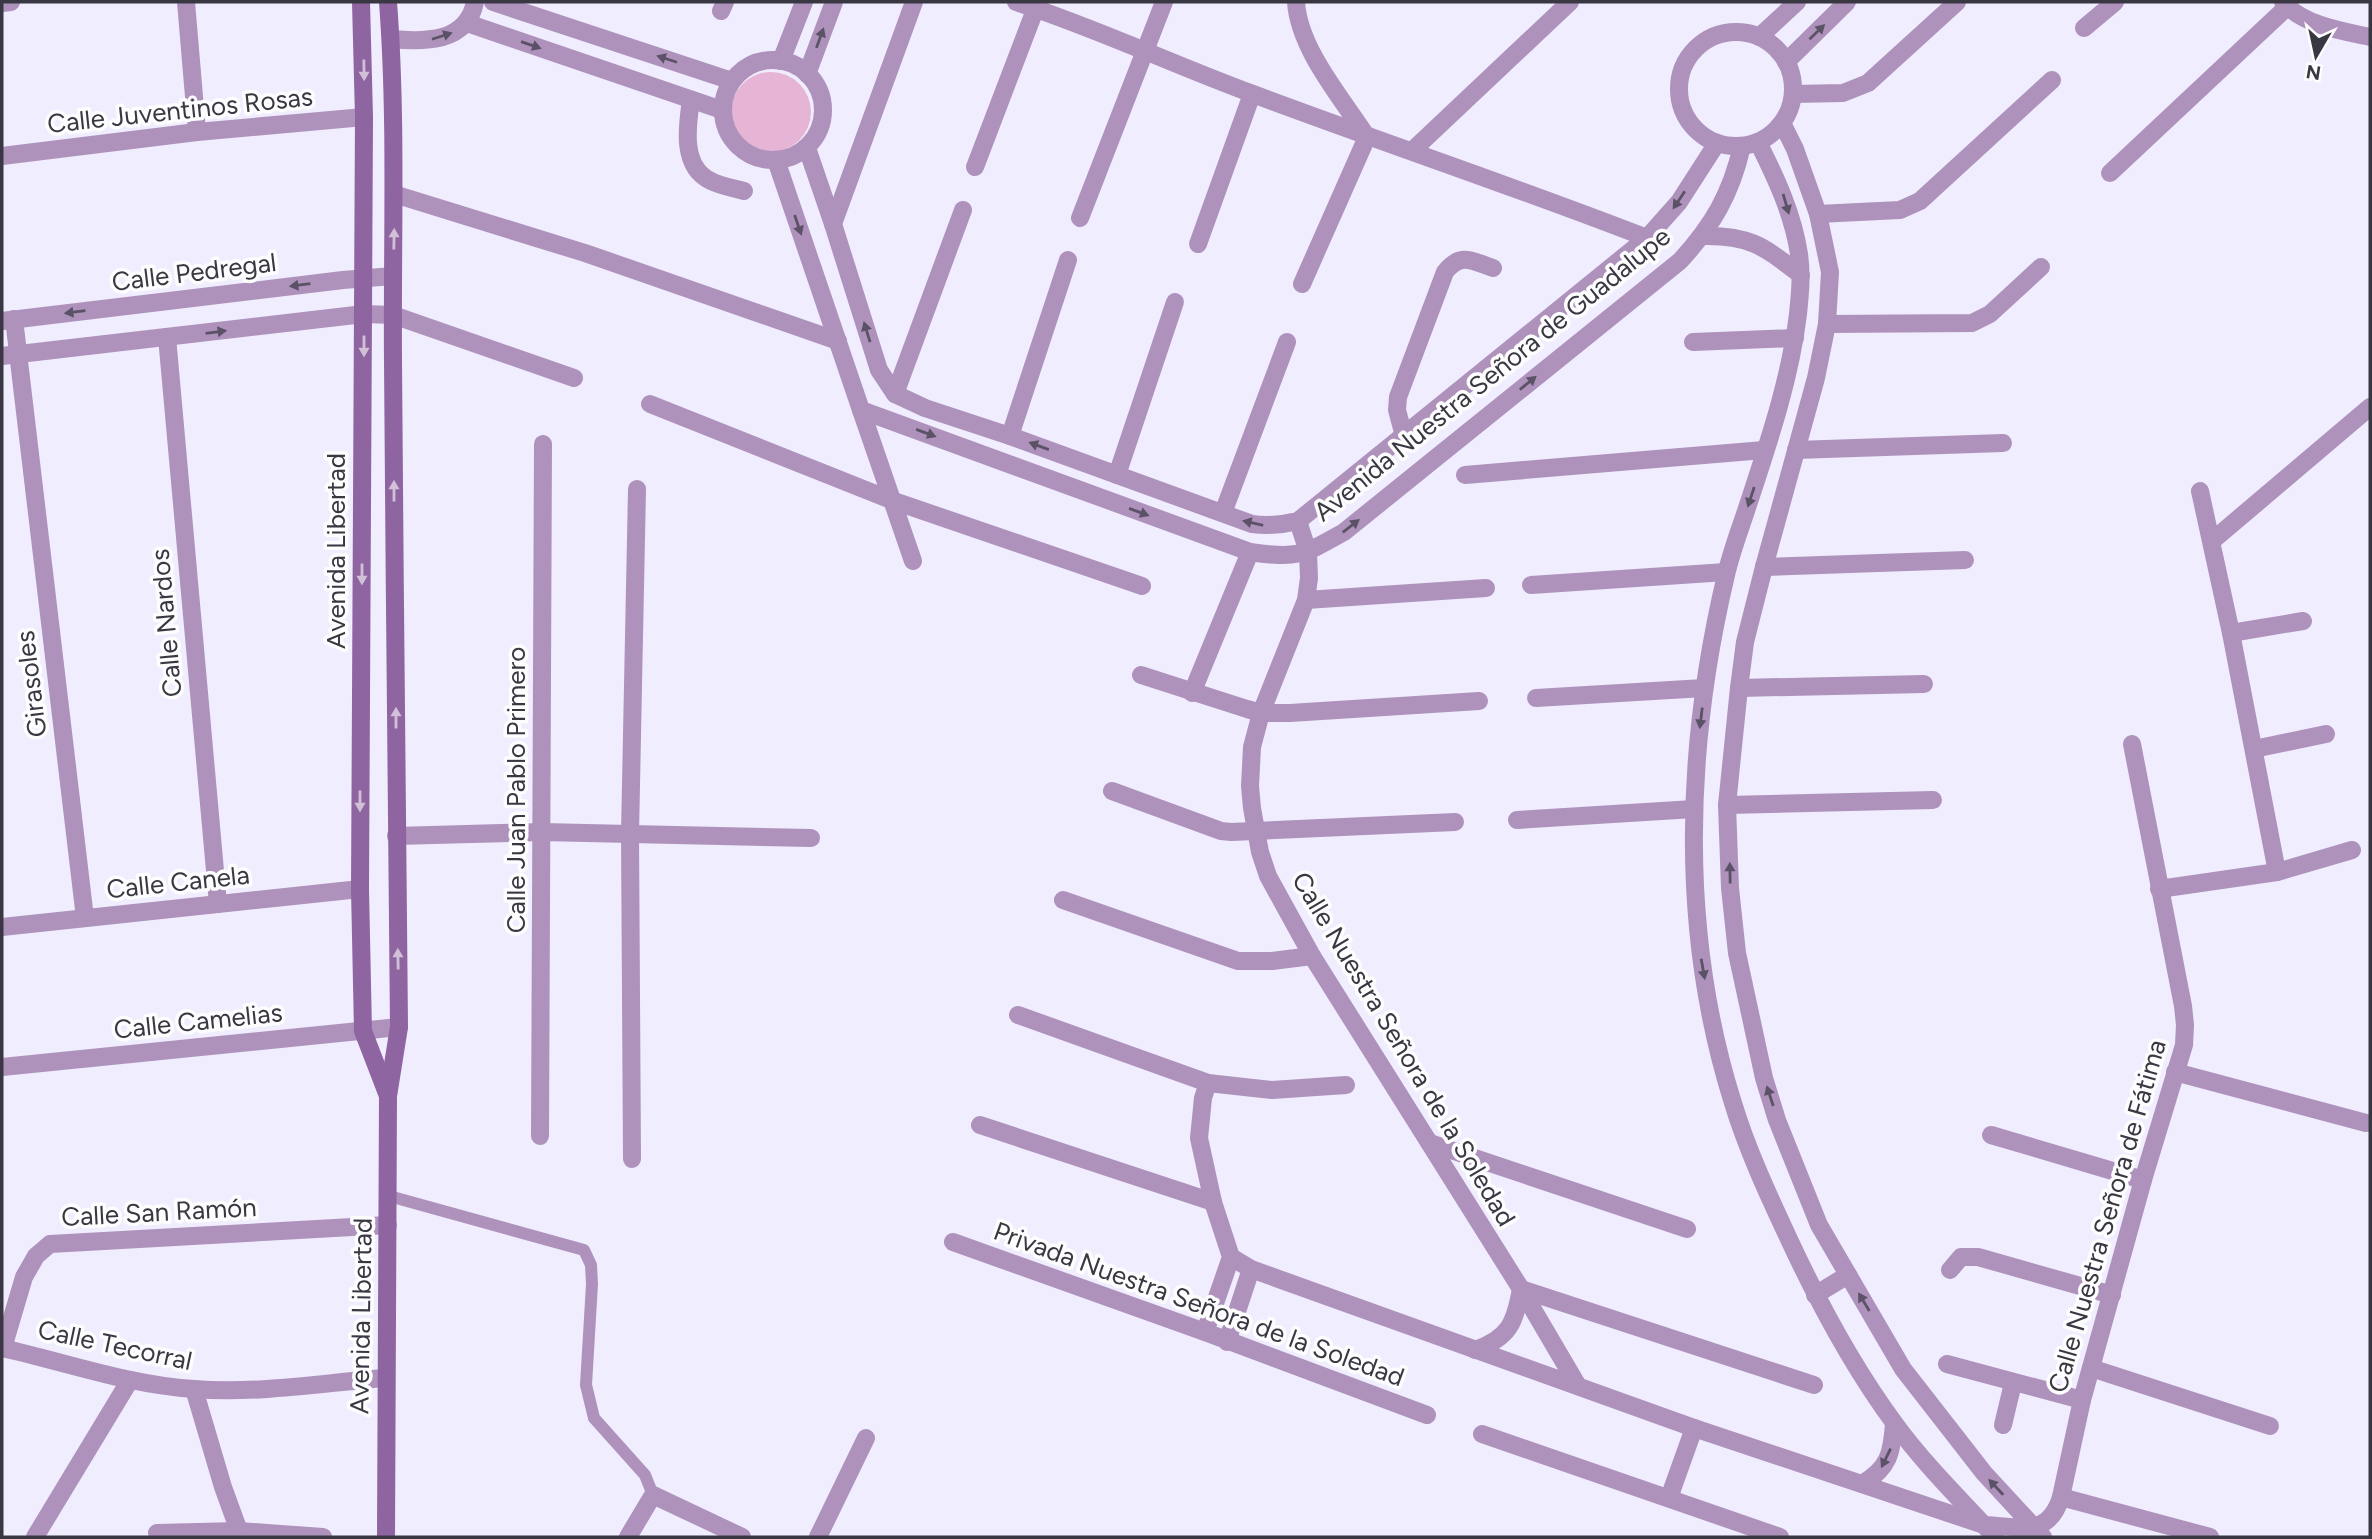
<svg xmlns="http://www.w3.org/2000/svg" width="2372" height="1539" font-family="Figtree,sans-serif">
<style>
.green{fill:#e6b5d6}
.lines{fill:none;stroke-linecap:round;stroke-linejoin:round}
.service{stroke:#ae92bc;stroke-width:12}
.minor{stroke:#ae92bc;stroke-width:18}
.tertiary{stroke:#ae92bc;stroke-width:18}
.secondary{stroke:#8e65a0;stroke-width:18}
.oneway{fill:#5c5267}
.oneway2{fill:#d1c0d8}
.labels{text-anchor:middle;stroke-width:7;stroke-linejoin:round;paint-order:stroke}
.street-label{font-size:26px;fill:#393742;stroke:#fdfdfd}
</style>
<rect width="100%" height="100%" fill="#efedfe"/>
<circle class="green" cx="771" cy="112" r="40"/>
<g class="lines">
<path class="service" d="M389,1196L584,1250L591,1265L592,1284L586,1385L594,1418L645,1475L653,1495"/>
<g class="minor">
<path d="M186,2L197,132"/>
<path d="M1016,2C1096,28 1174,65 1253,94C1384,143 1516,187 1647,238"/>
<path d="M1296,2C1299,49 1341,97 1367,137L1302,284"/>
<path d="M2283,2C2303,25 2341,31 2370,37"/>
<path d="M2,3L11,2"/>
<path d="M721,11L725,2"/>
<path d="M2084,28L2115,2"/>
<path d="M1793,94L1843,93L1868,83L1957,2"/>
<path d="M691,100C687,127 681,167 711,181C721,186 733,188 744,191"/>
<path d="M1412,151L1570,2"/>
<path d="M2,156L197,132L364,117"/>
<path d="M975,167L1038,2"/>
<path d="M2110,173L2287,7"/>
<path d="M394,194L585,253L838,341"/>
<path d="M1818,214L1900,210L1920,201L2052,80"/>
<path d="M1080,218L1164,2"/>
<path d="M833,224L914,2"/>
<path d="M1198,244L1252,94"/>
<path d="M393,315L574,378"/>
<path d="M14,319L85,918"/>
<path d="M1827,324L1972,323L1990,314L2041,267"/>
<path d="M167,337L218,904"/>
<path d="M1693,342L1795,338"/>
<path d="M895,394L963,210"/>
<path d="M650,404L891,500L1142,586"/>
<path d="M861,410L913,561"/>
<path d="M1010,436L1068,260"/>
<path d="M1404,436L1397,410L1398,397L1445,272C1461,252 1472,261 1493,268"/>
<path d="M1796,450L2003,443"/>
<path d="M1117,475L1175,302"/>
<path d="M1465,475L1764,450"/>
<path d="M2200,491L2231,633L2277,872"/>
<path d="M1223,513L1287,342"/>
<path d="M1298,521L1308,552L1309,578L1306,600L1261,713L1252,747L1250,786L1252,808L1260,852L1268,876L1312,956L1521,1289L1578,1386"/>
<path d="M2212,541L2370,407"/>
<path d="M1764,567L1965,560"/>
<path d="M1531,585L1726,572"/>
<path d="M1306,600L1486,588"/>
<path d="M2231,633L2303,621"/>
<path d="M1141,675L1247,709L1261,713H1290L1479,701"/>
<path d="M1739,688L1924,684"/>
<path d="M1192,693L1250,552"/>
<path d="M1536,698L1704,688"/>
<path d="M2254,749L2326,734"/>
<path d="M1112,791L1221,831L1231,832L1455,822"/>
<path d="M1727,805L1933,800"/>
<path d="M1517,820L1694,809"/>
<path d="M396,836L542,832L811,838"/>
<path d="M2159,889L2277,872L2352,850"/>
<path d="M1063,900L1238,961H1272L1312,956"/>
<path d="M2,927L360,889"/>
<path d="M1018,1015L1208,1083L1272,1090L1346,1085"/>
<path d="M2,1067L399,1027"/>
<path d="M2175,1072L2366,1123"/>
<path d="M980,1125L1213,1202"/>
<path d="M1991,1135L2143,1180"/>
<path d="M540,1136L543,444"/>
<path d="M1430,1143L1687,1229"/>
<path d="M632,1159L630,834L637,489"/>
<path d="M953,1242L1205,1332L1427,1415"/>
<path d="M1231,1257L1251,1269L1694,1428L1984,1525C2019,1526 2048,1539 2061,1497L2082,1400L2143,1180L2184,1045L2185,1025L2183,1006L2132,744"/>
<path d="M1950,1270L1961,1257H1978L2112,1295"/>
<path d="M1205,1332L1231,1257L1213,1202L1199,1138L1203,1098L1208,1083"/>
<path d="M1227,1342L1251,1269"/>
<path d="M2,1348C65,1362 129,1385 194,1389C257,1394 322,1383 385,1378"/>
<path d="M3,1348L24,1277L36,1256L50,1244L388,1225"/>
<path d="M1475,1350C1509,1338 1515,1323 1521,1289L1814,1385"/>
<path d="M1947,1364L2082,1400"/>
<path d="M2091,1368L2270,1426"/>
<path d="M194,1389L223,1487L239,1531L323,1537"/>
<path d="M2003,1425L2013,1383"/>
<path d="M1482,1434L1780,1537"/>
<path d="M2061,1497L2210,1537"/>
<path d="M1669,1498L1694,1428"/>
<path d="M157,1533L239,1531"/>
<path d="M35,1537L130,1380"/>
<path d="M628,1537L653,1495L742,1537"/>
<path d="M818,1537L866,1438"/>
</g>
<g class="tertiary">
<path d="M493,2L732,81"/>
<path d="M467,23L722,110"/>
<circle cx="1736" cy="89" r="57"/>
<path d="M1759,37L1797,2"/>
<path d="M391,39C424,42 467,43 475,2"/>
<circle cx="773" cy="110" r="50"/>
<path d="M781,61L804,2"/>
<path d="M1786,62L1847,2"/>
<path d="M807,74L834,2"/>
<path d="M1782,123L1795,149L1818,214L1830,272L1827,324L1816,378L1764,567L1745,642L1739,688L1727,805L1730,888L1737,953L1764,1078L1777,1120L1819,1225L1903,1369L1984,1473L2043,1537"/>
<path d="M1758,142C1776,178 1793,214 1799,254C1802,275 1800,294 1798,314C1790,381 1767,447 1746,511C1739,532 1731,553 1726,575C1685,748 1679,932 1733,1103C1747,1149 1767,1192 1787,1235C1817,1300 1852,1366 1895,1424C1925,1465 1961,1500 1995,1537"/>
<path d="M807,148L833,224L879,370L895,394L925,408L1010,436L1252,524C1268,526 1282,525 1298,521L1647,238L1679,202L1717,143"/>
<path d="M776,160L861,410L1250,552C1298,559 1303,555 1344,532L1680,261C1713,225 1731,194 1742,146"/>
<path d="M1703,236C1751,235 1764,247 1801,275"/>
<path d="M2,321L343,280L393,276"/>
<path d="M2,356L364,314L393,315"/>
<path d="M1815,1295L1848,1275"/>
<path d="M1862,1484C1889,1468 1892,1453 1894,1423"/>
</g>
<g class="secondary">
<path d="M361,2L364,117L360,889L363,1031L388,1096"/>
<path d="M386,1537L388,1096L399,1027C396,805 395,583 393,361C392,241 397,121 388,2"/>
</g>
</g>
<defs><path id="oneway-solid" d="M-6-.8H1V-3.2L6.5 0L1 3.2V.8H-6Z" transform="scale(1.75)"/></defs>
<g class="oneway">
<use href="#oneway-solid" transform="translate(1817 32) rotate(-44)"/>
<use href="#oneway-solid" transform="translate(442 36) rotate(-18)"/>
<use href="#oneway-solid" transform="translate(820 38) rotate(-70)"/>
<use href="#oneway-solid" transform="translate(531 45) rotate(19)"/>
<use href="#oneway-solid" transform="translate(667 59) rotate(-162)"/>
<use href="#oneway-solid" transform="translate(1679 200) rotate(124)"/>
<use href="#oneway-solid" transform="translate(1786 204) rotate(74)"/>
<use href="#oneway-solid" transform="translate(798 225) rotate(71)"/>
<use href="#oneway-solid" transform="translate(300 285) rotate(173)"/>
<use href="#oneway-solid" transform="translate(75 312) rotate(173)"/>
<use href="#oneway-solid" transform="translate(216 332) rotate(-7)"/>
<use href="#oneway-solid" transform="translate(867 332) rotate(-107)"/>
<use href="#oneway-solid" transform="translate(1528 383) rotate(-39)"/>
<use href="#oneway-solid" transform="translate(926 433) rotate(20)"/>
<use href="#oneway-solid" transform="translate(1039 446) rotate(-160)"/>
<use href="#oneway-solid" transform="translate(1751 497) rotate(108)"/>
<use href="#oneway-solid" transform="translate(1139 512) rotate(20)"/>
<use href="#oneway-solid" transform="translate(1253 523) rotate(-167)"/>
<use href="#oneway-solid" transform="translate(1351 526) rotate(-38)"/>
<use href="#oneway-solid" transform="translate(1701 718) rotate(97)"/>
<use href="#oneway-solid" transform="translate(1730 873) rotate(-91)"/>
<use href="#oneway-solid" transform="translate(1703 969) rotate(80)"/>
<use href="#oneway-solid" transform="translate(1770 1096) rotate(-108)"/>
<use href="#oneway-solid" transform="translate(1864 1302) rotate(-121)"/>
<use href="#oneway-solid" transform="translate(1886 1458) rotate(116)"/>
<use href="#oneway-solid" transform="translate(1996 1487) rotate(-133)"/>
</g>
<g class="oneway2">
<use href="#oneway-solid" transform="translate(364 70) rotate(89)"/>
<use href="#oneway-solid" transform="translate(394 239) rotate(-89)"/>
<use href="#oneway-solid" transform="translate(364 346) rotate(90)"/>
<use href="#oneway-solid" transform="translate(394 491) rotate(-90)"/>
<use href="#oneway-solid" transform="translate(362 574) rotate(90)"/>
<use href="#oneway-solid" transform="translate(396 718) rotate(-90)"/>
<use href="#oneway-solid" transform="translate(360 801) rotate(90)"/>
<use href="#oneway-solid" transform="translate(398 959) rotate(-91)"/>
</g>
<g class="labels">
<g class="street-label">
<text transform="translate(180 110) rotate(-6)" y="9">Calle Juventinos Rosas</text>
<text transform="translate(194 272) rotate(-7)" y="9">Calle Pedregal</text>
<text transform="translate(1492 374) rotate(-39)" y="9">Avenida Nuestra Señora de Guadalupe</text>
<text transform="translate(336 551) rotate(-90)" y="9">Avenida Libertad</text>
<text transform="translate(166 623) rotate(-95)" y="9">Calle Nardos</text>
<text transform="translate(31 684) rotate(-97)" y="9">Girasoles</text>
<text transform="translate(516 790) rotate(-90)" y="9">Calle Juan Pablo Primero</text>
<text transform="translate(178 882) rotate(-6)" y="9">Calle Canela</text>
<text transform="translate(198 1021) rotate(-6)" y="9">Calle Camelias</text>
<text transform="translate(1404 1049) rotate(59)" y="9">Calle Nuestra Señora de la Soledad</text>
<text transform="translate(159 1212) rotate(-3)" y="9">Calle San Ramón</text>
<text transform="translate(2107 1216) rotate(-74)" y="9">Calle Nuestra Señora de Fátima</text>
<text transform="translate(1199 1304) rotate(20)" y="9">Privada Nuestra Señora de la Soledad</text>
<text transform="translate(361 1316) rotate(-89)" y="9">Avenida Libertad</text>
<text transform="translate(115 1345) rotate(12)" y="9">Calle Tecorral</text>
</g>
</g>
<rect width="2372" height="1539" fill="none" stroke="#393742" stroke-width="7"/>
<g transform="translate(2316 56) rotate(189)" stroke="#fdfdfd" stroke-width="5" paint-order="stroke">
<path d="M0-5L12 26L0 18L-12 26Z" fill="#393742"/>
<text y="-10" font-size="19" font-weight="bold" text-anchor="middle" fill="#393742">N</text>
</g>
</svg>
